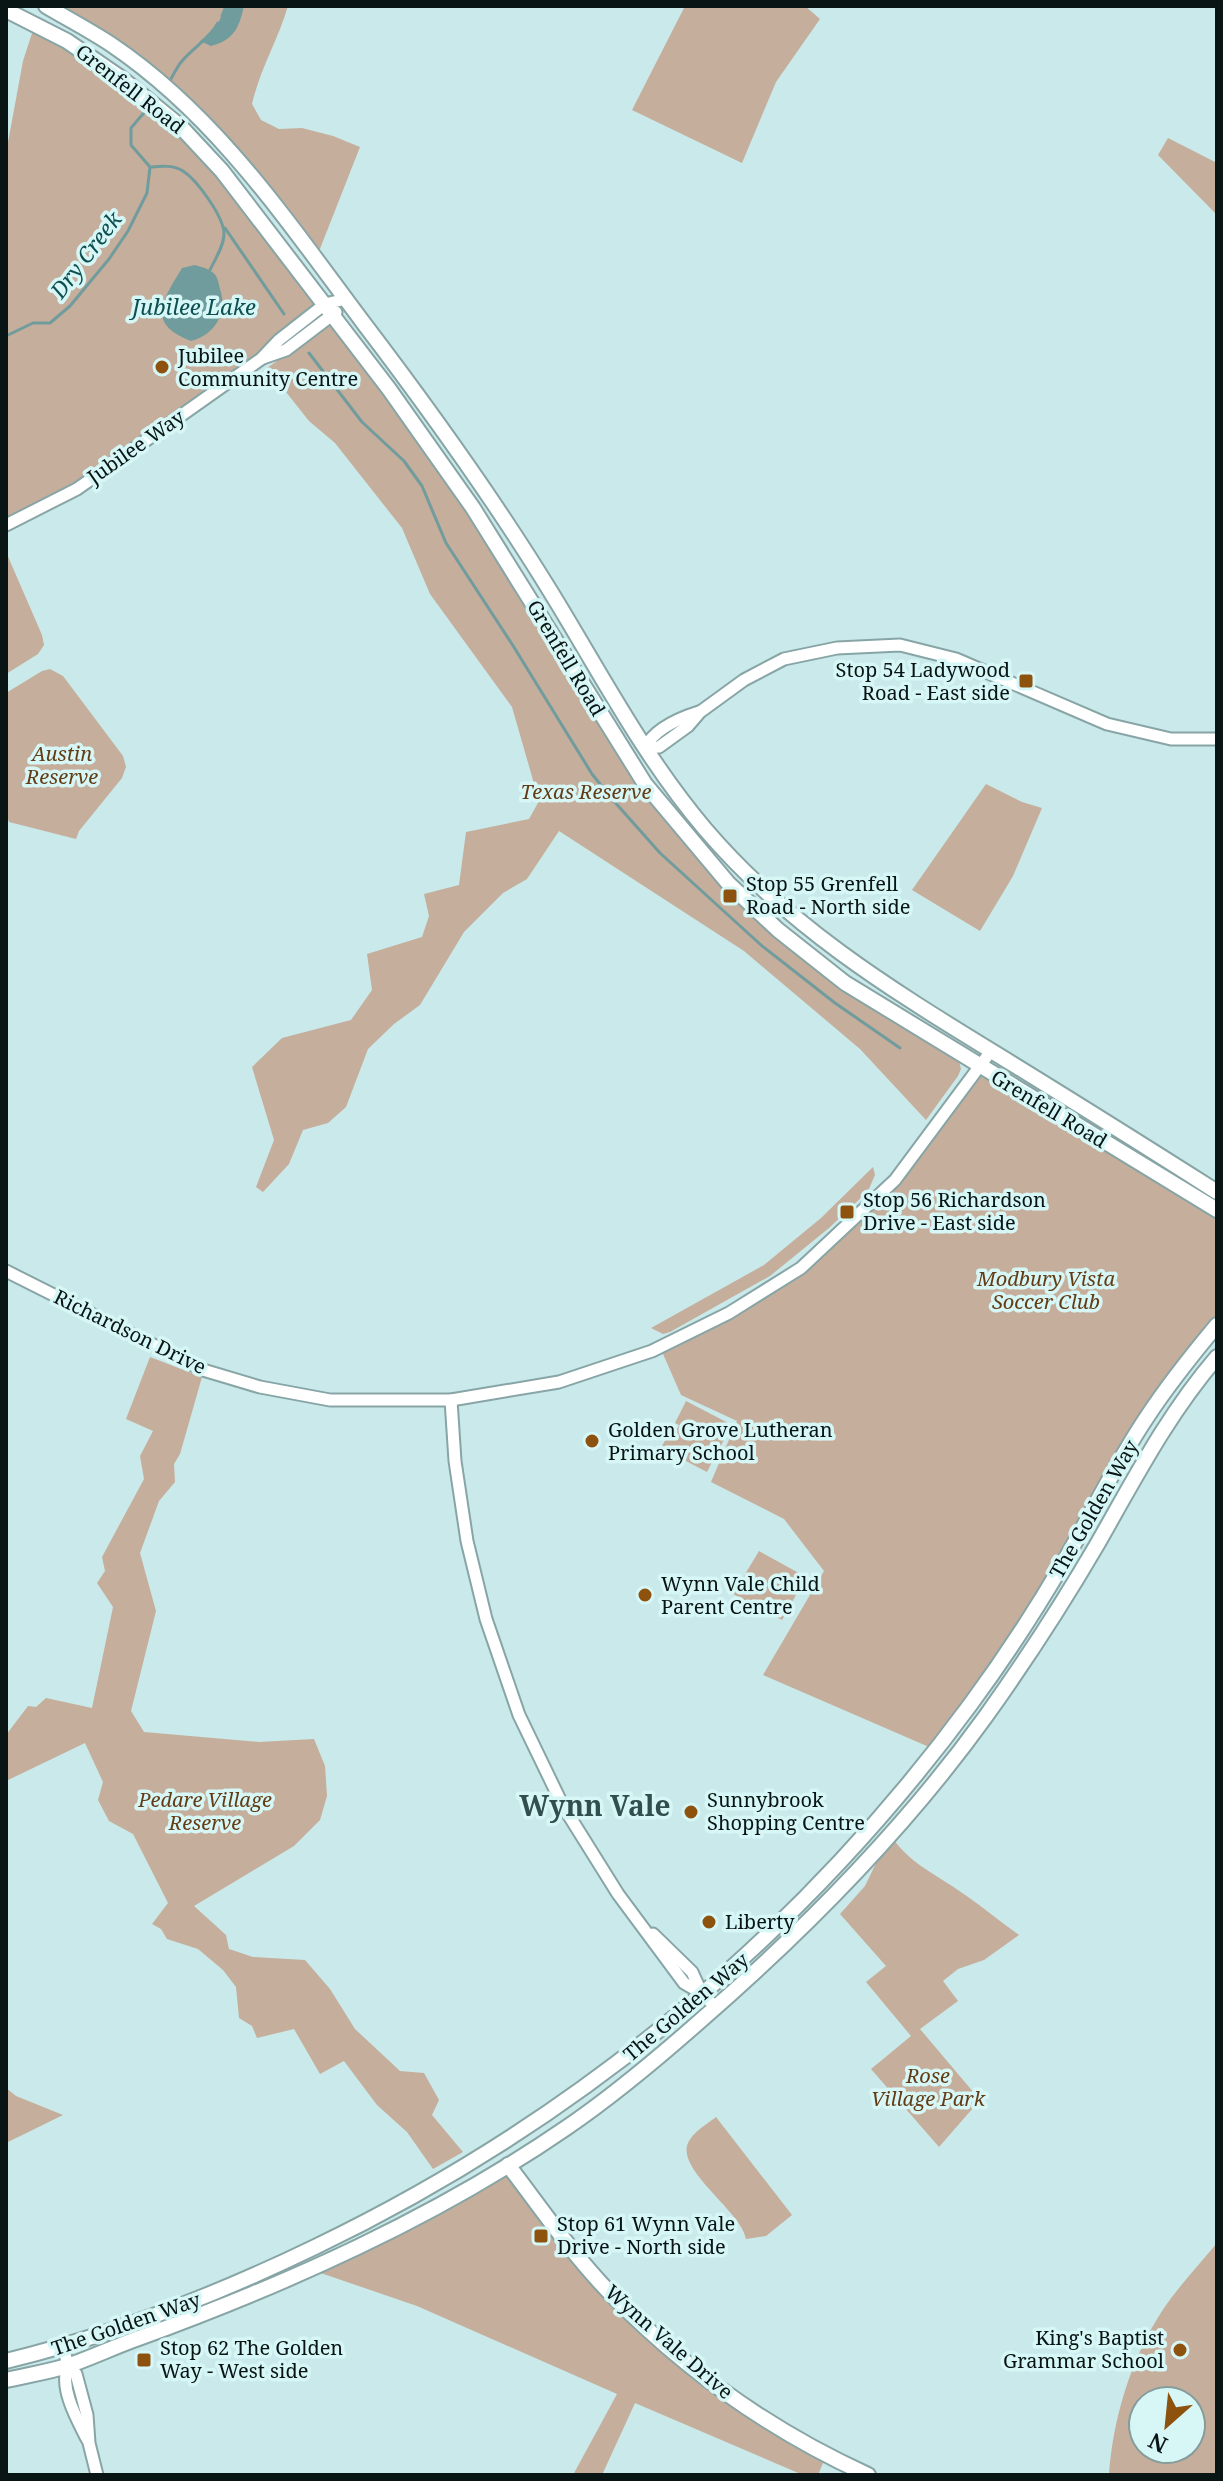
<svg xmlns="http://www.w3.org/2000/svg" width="1223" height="2481" font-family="'Noto Serif',serif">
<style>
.green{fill:#c5ae9b;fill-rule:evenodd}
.water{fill:#719c9d}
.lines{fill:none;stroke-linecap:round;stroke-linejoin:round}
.stream{stroke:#719c9d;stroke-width:3}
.minor-casing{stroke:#88a5a6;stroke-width:15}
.major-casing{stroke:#88a5a6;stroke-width:18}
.minor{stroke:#fff;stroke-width:11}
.major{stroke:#fff;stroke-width:14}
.poi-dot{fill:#8d520e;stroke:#d7f7f7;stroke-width:3}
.labels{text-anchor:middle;stroke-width:7;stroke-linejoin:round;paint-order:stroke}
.street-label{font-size:20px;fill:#091414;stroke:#d7f7f7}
.poi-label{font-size:20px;fill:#091414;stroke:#d7f7f7;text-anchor:start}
.park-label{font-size:20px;font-style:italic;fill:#633b14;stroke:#d7f7f7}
.water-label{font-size:22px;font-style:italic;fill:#0e4f51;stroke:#d7f7f7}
.district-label{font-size:28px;font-weight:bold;fill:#334e4f;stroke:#d7f7f7}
</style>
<rect width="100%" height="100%" fill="#cae9ea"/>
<g class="green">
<path d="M43,6H288C278,40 260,69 252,104L261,120L279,129L302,128L333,136L360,147L316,259L222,141L141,67Z"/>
<path d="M685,6H805L820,19L776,82L742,163L632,110Z"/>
<path d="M35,24L169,116L325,304L261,359L77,489L6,525V153L23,61Z"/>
<path d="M1168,138L1217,163V215L1158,155Z"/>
<path d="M332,324L418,439L495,553L623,764L660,814L723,886L959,1061L961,1069L958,1076L926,1120L860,1049L744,951L559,831L527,879L503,893L464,932L420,1005L394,1024L368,1049L346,1107L328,1123L303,1130L289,1164L263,1192L256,1187L274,1140L252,1067L282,1038L351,1020L372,990L367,954L422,937L429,916L424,894L459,885L466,832L529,819L539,801L512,707L430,594L402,528L335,443L309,421L267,368L326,326Z"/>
<path d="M6,552L42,635L44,645L38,654L6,674Z"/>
<path d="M50,669L63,676L123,756L126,767L122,778L79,831L76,839L9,822L6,813V693L42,671Z"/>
<path d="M986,784L1022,802L1042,808L1013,876L980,931L912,890Z"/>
<path d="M980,1067L1217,1210V1327L1190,1359L1080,1533L936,1750L763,1675L824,1571L784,1519L711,1482L737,1421L681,1395L660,1347L801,1268L895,1180Z"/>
<path d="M873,1167L875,1175L868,1191L829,1228L770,1276L670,1332L663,1334L651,1328L764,1265L821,1218Z"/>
<path d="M150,1357L202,1377L180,1454L174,1464L175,1482L159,1501L140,1553L156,1611L131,1711L144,1732L259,1742L314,1739L325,1766L327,1796L320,1820L294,1846L194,1906L226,1935L229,1949L253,1957L305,1960L330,1989L355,2029L400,2071L424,2073L439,2100L432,2115L463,2152L433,2169L407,2132L377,2105L344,2061L320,2074L294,2029L257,2038L252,2026L239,2018L236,1987L223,1970L198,1949L167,1939L161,1929L152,1924L168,1903L133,1834L109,1821L98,1800L103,1782L85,1743L6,1781V1735L28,1706L36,1707L46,1698L92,1708L113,1607L97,1583L105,1571L102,1557L144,1479L140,1456L153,1431L126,1419Z"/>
<path d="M686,1401L732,1425L720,1447L715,1445L714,1448L718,1450L707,1472L661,1448L673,1426L678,1428L679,1425L675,1423Z"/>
<path d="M759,1551L806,1577L782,1620L733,1594Z"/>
<path d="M890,1834C905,1859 929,1871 952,1886C975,1901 997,1919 1019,1935L984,1960L958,1969L943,1981L958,2001L920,2029L980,2100L939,2147L871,2069L911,2036L866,1982L886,1966L840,1914L865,1886Z"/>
<path d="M6,2088L16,2096L63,2115L6,2143Z"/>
<path d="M716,2117L792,2215L766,2236L746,2239C742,2212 676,2170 688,2143C693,2132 707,2124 716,2117Z"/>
<path d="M508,2165V2177L525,2200L662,2342L826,2456L818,2475H803L635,2403L602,2475H573L617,2394L417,2306L309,2269Z"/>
<path d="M1217,2243V2475H1109C1113,2418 1131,2359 1162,2311C1178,2287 1199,2265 1217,2243ZM1143,2401H1191V2449H1143Z"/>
</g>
<g class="water">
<path d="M226,6H244C239,28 234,40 211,46L200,41L215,30Z"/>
<path d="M195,265C201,267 207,268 212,272C218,276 218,282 220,289C228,313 215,335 191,341C145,323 163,300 182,268Z"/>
</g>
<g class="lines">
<g class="stream">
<path d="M222,16L226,6"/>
<path d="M168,84C173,76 176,68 182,61C193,48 211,37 218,23"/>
<path d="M152,167C162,166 174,165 183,171C197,180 224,217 224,234C224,246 215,259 210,270"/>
<path d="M225,228L284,314"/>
<path d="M6,336L33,323H50L70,306L109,259L128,231L147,193L150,167L131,145V128L148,108"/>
<path d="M309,353L362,422L404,461L422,486L446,543L512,644L592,774L612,799L660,853L761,945L835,1003L900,1048"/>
</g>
<g class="minor-casing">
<g id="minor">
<path d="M263,358L286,350L336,312"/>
<path d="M6,525L77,489L261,359L279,340L325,304L346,299"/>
<path d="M645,748L659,747L688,726L700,712L744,680L784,659L837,648L900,645L956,659L1107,724L1171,739H1217"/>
<path d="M645,748C654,729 680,718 699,712"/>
<path d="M6,1271L203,1370L260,1387L330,1400H451L559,1382L652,1351L729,1313L801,1268L895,1180L991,1051"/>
<path d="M451,1400L455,1461L467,1541L486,1619L519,1715L563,1806L618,1894L684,1983L703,1994L716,2008"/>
<path d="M653,1934L692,1972L702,1994"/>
<path d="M63,2346L68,2366L76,2374L87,2415L89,2443L97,2475"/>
<path d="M68,2366C59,2388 77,2419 87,2439"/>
</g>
</g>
<g class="major-casing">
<g id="major">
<path d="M46,6C68,19 91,31 112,45C217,116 287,221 362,321C429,409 494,499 552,594C601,674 644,757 705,829C787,925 887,987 993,1052C1068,1098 1143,1145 1217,1192"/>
<path d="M6,10L67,41L121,78L181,127L222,171L389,389L473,508L645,784L728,883L778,930L845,983L1217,1210"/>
<path d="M508,2165C541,2208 572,2254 610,2293C685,2370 771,2431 868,2475"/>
<path d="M6,2361C113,2335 216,2295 315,2247C575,2122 799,1937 970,1705C1004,1659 1036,1610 1065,1560C1092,1513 1116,1463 1147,1417C1168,1385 1192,1355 1217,1325"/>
<path d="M6,2380C27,2375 49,2372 70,2365C93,2357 116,2346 139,2338C287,2284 435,2218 566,2128C613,2096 657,2059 700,2021C806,1929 904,1830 986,1716C1026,1660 1063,1603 1098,1543C1135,1478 1168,1414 1217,1357"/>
</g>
</g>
<use href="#minor" class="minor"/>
<use href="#major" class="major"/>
</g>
<g class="poi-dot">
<circle cx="162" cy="367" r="8"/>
<rect x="1018" y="673" width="16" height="16" rx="4"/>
<rect x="722" y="888" width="16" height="16" rx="4"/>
<rect x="839" y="1204" width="16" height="16" rx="4"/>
<circle cx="592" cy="1441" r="8"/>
<circle cx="645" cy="1595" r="8"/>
<circle cx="691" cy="1812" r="8"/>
<circle cx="709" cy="1922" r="8"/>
<rect x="533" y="2228" width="16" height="16" rx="4"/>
<circle cx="1180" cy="2350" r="8"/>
<rect x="136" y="2352" width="16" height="16" rx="4"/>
</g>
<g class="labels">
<g class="street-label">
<text transform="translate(130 89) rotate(38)" y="7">Grenfell Road</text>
<text transform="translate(136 447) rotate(-35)" y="7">Jubilee Way</text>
<text transform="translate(566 658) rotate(59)" y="7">Grenfell Road</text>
<text transform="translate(1049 1109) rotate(31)" y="7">Grenfell Road</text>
<text transform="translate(130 1332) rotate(26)" y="7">Richardson Drive</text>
<text transform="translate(1094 1509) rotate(-60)" y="7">The Golden Way</text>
<text transform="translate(686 2007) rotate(-40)" y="7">The Golden Way</text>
<text transform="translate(126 2324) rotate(-19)" y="7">The Golden Way</text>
<text transform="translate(669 2342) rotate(41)" y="7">Wynn Vale Drive</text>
</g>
<g class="poi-label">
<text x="178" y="363">Jubilee<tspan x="178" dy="23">Community Centre</tspan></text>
<text x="1010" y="677" text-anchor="end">Stop 54 Ladywood<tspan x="1010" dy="23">Road - East side</tspan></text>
<text x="746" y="891">Stop 55 Grenfell<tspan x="746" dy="23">Road - North side</tspan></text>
<text x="863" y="1207">Stop 56 Richardson<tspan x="863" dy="23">Drive - East side</tspan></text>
<text x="608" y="1437">Golden Grove Lutheran<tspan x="608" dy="23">Primary School</tspan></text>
<text x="661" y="1591">Wynn Vale Child<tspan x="661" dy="23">Parent Centre</tspan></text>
<text x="707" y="1807">Sunnybrook<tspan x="707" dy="23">Shopping Centre</tspan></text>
<text x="725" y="1929">Liberty</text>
<text x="557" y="2231">Stop 61 Wynn Vale<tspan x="557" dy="23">Drive - North side</tspan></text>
<text x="1164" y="2345" text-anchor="end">King's Baptist<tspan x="1164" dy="23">Grammar School</tspan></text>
<text x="160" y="2355">Stop 62 The Golden<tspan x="160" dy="23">Way - West side</tspan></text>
</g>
<g class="park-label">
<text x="62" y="761">Austin<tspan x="62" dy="23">Reserve</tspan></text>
<text x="586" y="799">Texas Reserve</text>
<text x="1046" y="1286">Modbury Vista<tspan x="1046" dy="23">Soccer Club</tspan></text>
<text x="205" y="1807">Pedare Village<tspan x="205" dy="23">Reserve</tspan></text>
<text x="928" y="2083">Rose<tspan x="928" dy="23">Village Park</tspan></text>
</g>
<g class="water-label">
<text transform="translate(86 255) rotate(-53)" y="8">Dry Creek</text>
<text x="194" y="315">Jubilee Lake</text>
</g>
<g class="district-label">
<text x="595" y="1816">Wynn Vale</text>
</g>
</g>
<rect width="1223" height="2481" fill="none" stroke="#091414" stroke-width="16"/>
<g transform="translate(1167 2425) rotate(207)"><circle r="38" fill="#d7f7f7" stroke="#859c9c" stroke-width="2"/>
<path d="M0-6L14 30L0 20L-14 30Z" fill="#8d520e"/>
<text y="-12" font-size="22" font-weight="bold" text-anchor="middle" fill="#091414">N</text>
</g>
</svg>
